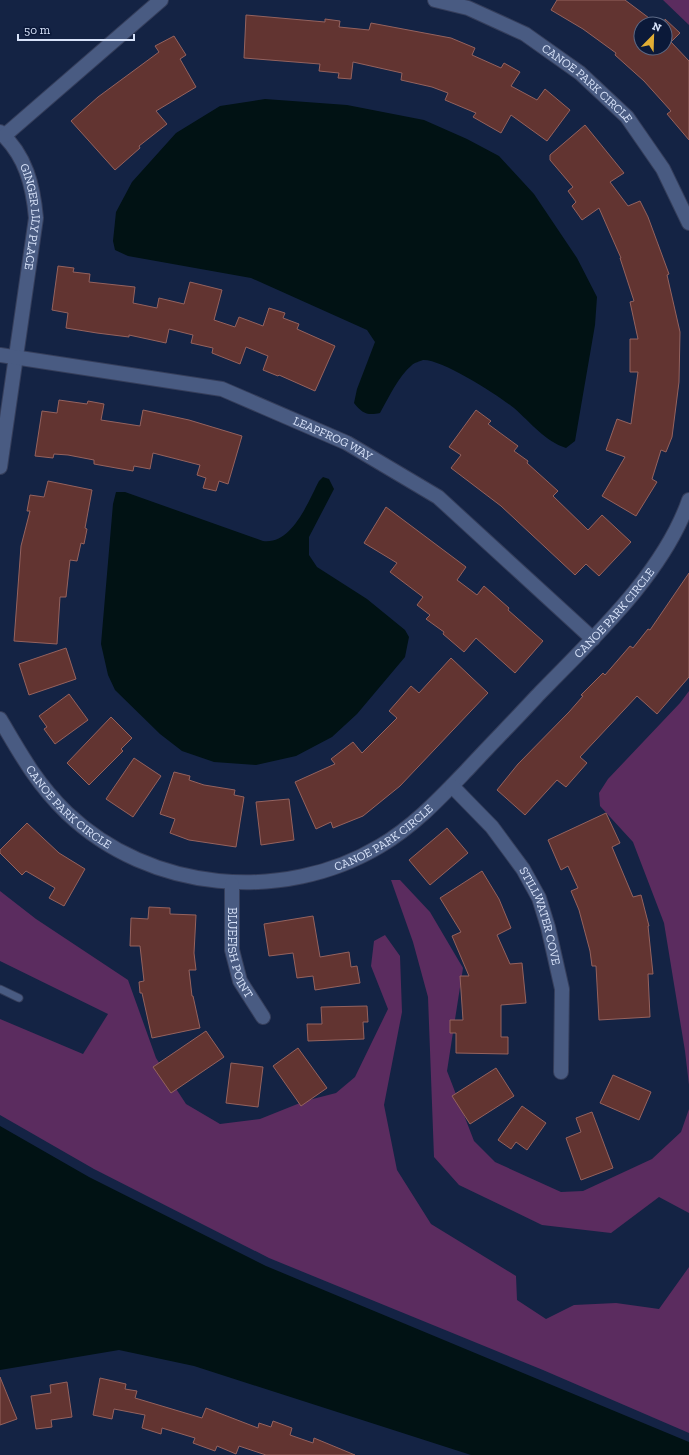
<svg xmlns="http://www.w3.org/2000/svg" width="689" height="1455" font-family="'Zilla Slab',serif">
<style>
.green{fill:#5b2c5f}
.water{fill:#011214}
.building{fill:#623431;stroke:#94625e}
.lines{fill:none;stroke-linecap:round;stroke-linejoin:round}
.service-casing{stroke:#353e5b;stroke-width:9}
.minor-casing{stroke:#353e5b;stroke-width:16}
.service{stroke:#495b82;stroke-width:7}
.minor{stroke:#495b82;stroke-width:14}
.labels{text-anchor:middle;stroke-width:3;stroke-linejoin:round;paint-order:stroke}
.street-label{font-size:12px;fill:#d8e3fa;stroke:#0b1939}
</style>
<rect width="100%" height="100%" fill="#142344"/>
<g class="green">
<path d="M663,0H689V25Z"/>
<path d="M689,691V1085L685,1051L664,923L633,842L600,806L599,793L608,779L680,703Z"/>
<path d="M391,880H400L430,912L463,968L447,1071L474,1141L495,1162L561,1192L583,1191L652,1159L681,1132L689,1109V1213L659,1197L611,1233L542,1225L459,1185L434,1157L428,997L413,942Z"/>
<path d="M0,891L36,919L128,980L156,1058L186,1104L220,1124L260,1119L305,1101L336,1093L355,1077L388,1009L371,966L374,941L385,935L400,956L402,1012L384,1105L397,1170L431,1224L516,1276L517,1300L546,1319L574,1305L616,1303L659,1309L689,1267V1433L543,1370L269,1258L94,1169L0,1115V1019L83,1054L108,1014L0,961Z"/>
</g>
<g class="water">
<path d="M265,99L347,105L424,120L467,139L499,156L534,194L577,258L597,297L595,325L575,441L566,448C545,441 531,423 514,408C499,396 442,359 423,360C420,361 414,363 412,365C398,377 389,397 380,413C367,416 362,413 354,403L357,389L375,342L367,330L251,278L128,256L115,250L113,241L116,212L132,182L176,133L220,106Z"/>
<path d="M323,477L329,479L334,489L309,537V555L317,567L367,599L405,630L409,637L405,657L357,714L332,737L296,756L256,765L214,762L182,751L160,734L115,690L108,675L101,644L113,504L116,492H125L263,541C292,545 308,502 319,481Z"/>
<path d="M0,1126L89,1177L266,1266L689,1442V1455H471L194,1366L119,1350L0,1370Z"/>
</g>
<g class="building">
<path d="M557,0H625L657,24H641V48H665V19L680,33L671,42L689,61V140L667,114L671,111L644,81L615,55L616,53L583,29L551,10Z"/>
<path d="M246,15L325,22V19L340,21L339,27L369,30L371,23L451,38L475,48L472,55L501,68L504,63L520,72L511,86L537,100L545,89L570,110L547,141L511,115L501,133L473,117L476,113L445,100L448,93L432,87L401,80L402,73L353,62L351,79L338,78L339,73L319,71L320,64L244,58Z"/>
<path d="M174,36L186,55L180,59L196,87L156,111L167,124L139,146L140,148L115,170L71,121L98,97L159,52L155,46Z"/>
<path d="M585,125L624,173L610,182L628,206L640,201L648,217L669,274L667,275L680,332L679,382L672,437L666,452L661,450L652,479L657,482L636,516L602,496L625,457L606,450L617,419L631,424L638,372H630V339H638L630,302L634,301L620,258H621L599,208L582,220L572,206L576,202L568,191L573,187L550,160V155Z"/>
<path d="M58,266L74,268L73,272L90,274L89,282L135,287L133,303L157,308L159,298L184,304L190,282L222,290L214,320L235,327L239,317L263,326L269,308L285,313L283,318L299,324L297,329L335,346L315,391L279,375L278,376L263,370L268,356L246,347L240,364L212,353L213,348L191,343L193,335L169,329L166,343L129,335V337L97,333L66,328L68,313L52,310Z"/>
<path d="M59,400L87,404L88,401L104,404L101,420L140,426L143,410L189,420L242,436L228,484L219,481L216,491L203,488L206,478L197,475L200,465L153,453L150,469L134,466L133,471L94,464V460L68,455L54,454L53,458L35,456L42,411L57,413Z"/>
<path d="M476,410L491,421L488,424L518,446L514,451L528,461L527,463L558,491L553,496L588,530L602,515L631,542L599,576L586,564L575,575L501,506L451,468L461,455L449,447Z"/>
<path d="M48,481L92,490L85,528L87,529L84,544L81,543L77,561L70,560L66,597H60L57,644L14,641L21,546L30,511H27L30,495L44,497Z"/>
<path d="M386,507L466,567L457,580L477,595L484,586L509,608L508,610L543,641L515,673L476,638L464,652L443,634L444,632L426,619L430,615L417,605L423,597L390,572L397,563L364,543Z"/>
<path d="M689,573V677L657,714L637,696L580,757L587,763L566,787L557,780L525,815L497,790L518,764L569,712L583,696L581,695L603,673L605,675L630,646L633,648L648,629L650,630Z"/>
<path d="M66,648L76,679L29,695L19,664Z"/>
<path d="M451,658L488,693L400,786L363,816L333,828L331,822L316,829L295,782L335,764L331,759L353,742L362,753L397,718L389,711L411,686L419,693Z"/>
<path d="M69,694L88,720L55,744L44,729L47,727L39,716Z"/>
<path d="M111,717L132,738L121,749L123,751L89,785L67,763Z"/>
<path d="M134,758L161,776L133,817L106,799Z"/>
<path d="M174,772L190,776L189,780L204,785L235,790L234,795L244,797L236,847L189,840L170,833L175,819L160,814Z"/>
<path d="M289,799L294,840L261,845L256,802Z"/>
<path d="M606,813L620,843L612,847L633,897L641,895L649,926H648L653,974H648L650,1017L599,1020L596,966H592L590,951L579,910L571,891L578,888L568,866L561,870L548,840Z"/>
<path d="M27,823L59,853L85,869L64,906L49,898L55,888L26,871L22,875L0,853V850Z"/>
<path d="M447,828L468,853L430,885L409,860Z"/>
<path d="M482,871L499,899L511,928L497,935L510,964L522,963L526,1003L501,1005V1037H508V1054L456,1053V1033H450V1020H463L460,976H469L452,936L461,932L440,898Z"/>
<path d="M149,907L170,908V914L196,915L194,953L196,970H189L192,996H193L200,1028L152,1038L142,993H140L139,982L144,981L140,946H130L131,918L148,919Z"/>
<path d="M313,916L320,957L349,952L351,967L357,966L360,983L315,990L313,976L297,978L293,953L269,956L264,924Z"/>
<path d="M367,1006L368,1022H363L364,1039L308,1041L307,1024H322L321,1007Z"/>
<path d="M206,1031L224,1057L171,1093L153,1067Z"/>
<path d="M298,1048L327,1088L301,1106L273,1066Z"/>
<path d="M231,1063L263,1067L258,1107L226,1103Z"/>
<path d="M496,1068L514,1096L470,1124L452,1096Z"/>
<path d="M613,1075L651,1092L639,1120L600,1103Z"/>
<path d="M522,1106L546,1123L527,1150L516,1142L511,1149L498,1140Z"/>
<path d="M592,1112L613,1168L581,1180L566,1138L581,1132L576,1118Z"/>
<path d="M0,1377L17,1419L0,1425Z"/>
<path d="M100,1378L126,1384L125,1389L137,1391L135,1398L202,1418L206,1408L258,1428L259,1423L271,1427L273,1421L292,1428L290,1435L313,1443L314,1438L355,1455H266L239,1446L236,1454L217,1446L215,1451L193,1443L195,1438L162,1428L161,1434L142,1428L145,1415L114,1409L112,1419L93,1415Z"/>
<path d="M67,1382L72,1417L51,1420L52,1427L36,1429L31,1396L51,1393L50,1385Z"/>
</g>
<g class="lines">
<g class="service-casing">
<path id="service" d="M0,989L19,998"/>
</g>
<g class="minor-casing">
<g id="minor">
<path id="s1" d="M435,0L468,8L525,34L580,73L627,117L663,169L689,223"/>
<path id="s2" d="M0,132C26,156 33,185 36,218L0,467"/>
<path d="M4,136L161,0"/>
<path id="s3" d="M0,355L222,389L347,443L438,497L593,639"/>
<path id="s4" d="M0,719C21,755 37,784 67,813C150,892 283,904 380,846C414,826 440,798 467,770C490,745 514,721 537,696C591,640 663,575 689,500"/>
<path id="s5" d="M452,786L492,827L523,869L539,898L548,927L562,989L561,1072"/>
<path id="s6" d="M232,884V950L240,981L263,1017"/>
</g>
</g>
<use href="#service" class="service"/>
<use href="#minor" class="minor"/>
</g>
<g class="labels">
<g class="street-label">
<text dy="4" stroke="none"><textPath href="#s1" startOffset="176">CANOE PARK CIRCLE</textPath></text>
<text dy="4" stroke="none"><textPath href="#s2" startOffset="94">GINGER LILY PLACE</textPath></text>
<text dy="4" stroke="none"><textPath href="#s3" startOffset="346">LEAPFROG WAY</textPath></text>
<text dy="4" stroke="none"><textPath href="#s4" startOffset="784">CANOE PARK CIRCLE</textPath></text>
<text dy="4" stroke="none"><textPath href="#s4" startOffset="113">CANOE PARK CIRCLE</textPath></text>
<text dy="4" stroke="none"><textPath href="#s4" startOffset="460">CANOE PARK CIRCLE</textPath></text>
<text dy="4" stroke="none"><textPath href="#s5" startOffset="160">STILLWATER COVE</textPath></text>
<text dy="4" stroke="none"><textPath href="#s6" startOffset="70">BLUEFISH POINT</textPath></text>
</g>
</g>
<g transform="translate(653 36) rotate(23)"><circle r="19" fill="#0b1939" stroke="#5d6a86"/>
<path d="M0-3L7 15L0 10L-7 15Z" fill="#e2ae34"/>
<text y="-6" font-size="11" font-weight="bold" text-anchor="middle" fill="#d8e3fa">N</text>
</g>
<path d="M18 34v6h116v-6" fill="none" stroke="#d8e3fa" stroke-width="2"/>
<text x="24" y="34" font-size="12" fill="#d8e3fa" stroke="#0b1939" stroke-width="3" paint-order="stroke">50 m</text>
</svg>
